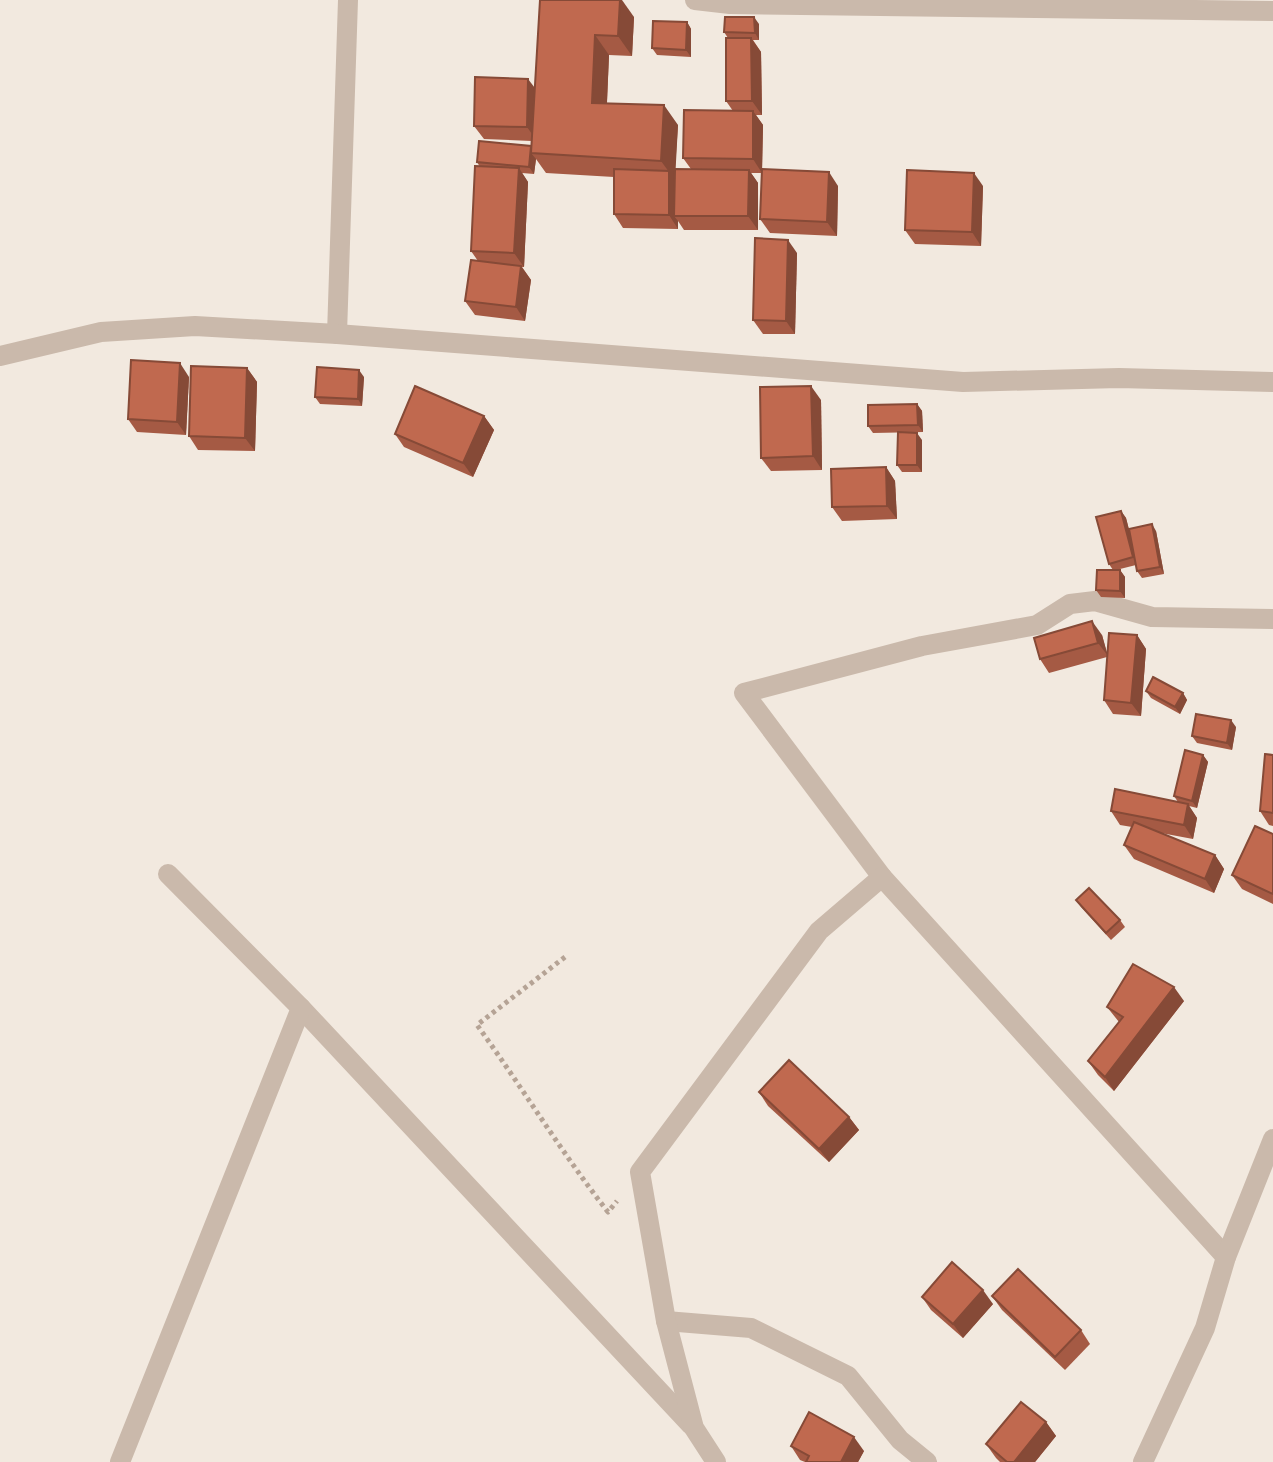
<svg xmlns="http://www.w3.org/2000/svg" width="1273" height="1462" font-family="'DM Sans',sans-serif">
<style>
.lines{fill:none;stroke-linecap:round;stroke-linejoin:round}
.path{stroke:#b5a395;stroke-width:5;stroke-dasharray:4 4;stroke-linecap:butt}
.minor{stroke:#cab9ab;stroke-width:20}
.wall{fill:#a55a44}
.shaded-wall{fill:#864a37}
.building{fill:#c0694f;stroke:#864a37;stroke-width:2}
</style>
<rect width="100%" height="100%" fill="#f2e9df"/>
<g class="lines">
<path class="path" d="M565,957L477,1025C522,1087 561,1152 608,1212L617,1201"/>
<g class="minor">
<path d="M695,0L730,4L1273,11"/>
<path d="M337,334L348,0"/>
<path d="M0,356L101,332L195,326L337,334L963,382L1119,378L1273,382"/>
<path d="M882,877L744,693L922,646L1037,625L1070,604L1095,601L1152,617L1273,619"/>
<path d="M301,1008L691,1425"/>
<path d="M666,1321L751,1328L848,1376L900,1440L927,1462"/>
<path d="M120,1462L301,1008L168,874"/>
<path d="M716,1462L694,1428L666,1321L640,1172L819,931L882,877L1226,1257"/>
<path d="M1143,1462L1205,1328L1226,1257L1273,1139"/>
</g>
</g>
<g class="wall">
<path d="M540,0L634,17L632,56L609,55L607,103L678,125L675,169H691L683,158L733,111L726,101L728,38L724,32L759,24V40H753L761,52L762,115H756L763,125L762,169L838,186L837,236L770,233L760,219L762,173H751L758,183V230H684L678,221V229L623,228L614,214V177L546,173L536,159L534,174L522,173L528,182L524,267H522L531,280L525,321L475,315L465,301L478,261L471,251L480,167L477,162L531,146L532,141L484,139L474,126L535,89Z"/>
<path d="M687,22L691,29V57L657,55L652,48Z"/>
<path d="M983,186L981,246L915,244L905,230Z"/>
<path d="M797,253L795,334H763L753,320Z"/>
<path d="M247,368L257,382L255,451L198,450L189,436Z"/>
<path d="M189,377L186,435L137,432L128,419Z"/>
<path d="M364,377L362,406L320,404L315,397Z"/>
<path d="M821,400L822,470L771,471L761,458Z"/>
<path d="M917,404L922,411L923,432L873,433L868,426Z"/>
<path d="M484,416L494,430L473,477L404,447L395,434Z"/>
<path d="M922,440V472H902L897,465Z"/>
<path d="M886,467L895,481L897,519L842,521L832,507Z"/>
<path d="M1121,511L1126,518L1131,538L1156,531L1164,574L1142,578L1137,571L1136,565L1116,570H1120L1125,577V598L1101,597L1096,590L1113,570L1109,564Z"/>
<path d="M1102,635L1107,654L1137,635L1146,649L1141,716L1113,714L1104,700L1107,657L1049,673L1040,659Z"/>
<path d="M1146,691L1183,693L1187,700L1180,714L1151,698Z"/>
<path d="M1236,727L1232,750L1197,743L1192,736Z"/>
<path d="M1203,755L1208,762L1197,808L1189,806L1197,818L1193,839L1161,833L1215,855L1224,869L1214,893L1134,859L1124,845L1132,827L1120,825L1111,811L1178,802L1174,796Z"/>
<path d="M1273,755V826L1269,825L1260,811Z"/>
<path d="M1273,834V904L1242,889L1232,875Z"/>
<path d="M1076,900L1120,920L1125,927L1111,940L1081,907Z"/>
<path d="M1184,1001L1114,1091L1098,1075L1088,1061L1119,1022L1107,1007Z"/>
<path d="M759,1092L849,1117L859,1130L829,1162L768,1106Z"/>
<path d="M992,1296L1081,1330L1090,1344L1065,1370L1002,1310Z"/>
<path d="M922,1297L993,1304L963,1338L931,1310Z"/>
<path d="M1046,1422L1056,1436L1035,1462H1000L996,1458L986,1444Z"/>
<path d="M791,1446L864,1451L858,1462H805L800,1460Z"/>
</g>
<g class="shaded-wall">
<path d="M620,0H622L634,17L632,56L618,36Z"/>
<path d="M754,17L759,24V40L755,33Z"/>
<path d="M687,22L691,29V57L686,50Z"/>
<path d="M595,35L609,55L606,123L592,103Z"/>
<path d="M751,38L761,52L762,115L752,101Z"/>
<path d="M528,79L538,92L537,141L527,127Z"/>
<path d="M664,105L678,125L675,180L674,216L678,221V229L669,215V172L661,161Z"/>
<path d="M753,111L763,125L762,173L753,159Z"/>
<path d="M531,146V153L536,159L534,174L529,167Z"/>
<path d="M519,168L528,182L524,267L514,253Z"/>
<path d="M749,170L758,183V230L748,216Z"/>
<path d="M829,172L838,186L837,236L827,222Z"/>
<path d="M974,173L983,186L981,246L972,232Z"/>
<path d="M788,240L797,253L795,334L786,321Z"/>
<path d="M521,266L531,280L525,321L516,307Z"/>
<path d="M180,363L189,377L186,435L177,422Z"/>
<path d="M247,368L257,382L255,451L245,438Z"/>
<path d="M359,370L364,377L362,406L358,399Z"/>
<path d="M811,386L821,400L822,470L813,456Z"/>
<path d="M917,404L922,411L923,432L918,425Z"/>
<path d="M484,416L494,430L473,477L463,463Z"/>
<path d="M917,433L922,440V472L917,465Z"/>
<path d="M886,467L895,481L897,519L887,506Z"/>
<path d="M1121,511L1126,518L1138,564L1133,557Z"/>
<path d="M1152,524L1156,531L1164,574L1160,567Z"/>
<path d="M1120,570L1125,577V598L1120,591Z"/>
<path d="M1092,621L1102,635L1108,656L1098,643Z"/>
<path d="M1137,635L1146,649L1141,716L1131,703Z"/>
<path d="M1183,693L1187,700L1180,714L1175,707Z"/>
<path d="M1231,720L1236,727L1232,750L1227,743Z"/>
<path d="M1203,755L1208,762L1197,808L1192,801Z"/>
<path d="M1188,804L1197,818L1193,839L1184,825Z"/>
<path d="M1215,855L1224,869L1214,893L1205,879Z"/>
<path d="M1174,987L1184,1001L1114,1091L1105,1077Z"/>
<path d="M849,1117L859,1130L829,1162L819,1149Z"/>
<path d="M983,1290L993,1304L963,1338L953,1324Z"/>
<path d="M1046,1422L1056,1436L1035,1462H1014Z"/>
<path d="M854,1437L864,1451L858,1462H841Z"/>
</g>
<g class="building">
<path d="M540,0H620L618,36L595,35L592,103L664,105L661,161L531,153Z"/>
<path d="M725,17H754L755,33L724,32Z"/>
<path d="M653,21L687,22L686,50L652,48Z"/>
<path d="M726,38H751L752,101H726Z"/>
<path d="M475,77L528,79L527,127L474,126Z"/>
<path d="M684,110L753,111V159L683,158Z"/>
<path d="M479,141L531,146L529,167L477,162Z"/>
<path d="M475,166L519,168L514,253L471,251Z"/>
<path d="M614,169L669,171V215L614,214Z"/>
<path d="M675,169L749,170L748,216H674Z"/>
<path d="M762,169L829,172L827,222L760,219Z"/>
<path d="M907,170L974,173L972,232L905,230Z"/>
<path d="M755,238L788,240L786,321L753,320Z"/>
<path d="M471,260L521,266L516,307L465,301Z"/>
<path d="M131,360L180,363L177,422L128,419Z"/>
<path d="M191,366L247,368L245,438L189,436Z"/>
<path d="M317,367L359,370L358,399L315,397Z"/>
<path d="M415,386L484,416L463,463L395,434Z"/>
<path d="M811,386L813,456L761,458L760,387Z"/>
<path d="M917,404L918,425L868,426V405Z"/>
<path d="M898,432L917,433V465H897Z"/>
<path d="M886,467L887,506L832,507L831,469Z"/>
<path d="M1121,511L1133,557L1109,564L1096,517Z"/>
<path d="M1152,524L1160,567L1137,571L1129,529Z"/>
<path d="M1097,570H1120V591L1096,590Z"/>
<path d="M1092,621L1098,643L1040,659L1034,638Z"/>
<path d="M1109,633L1137,635L1131,703L1104,700Z"/>
<path d="M1153,677L1183,693L1175,707L1146,691Z"/>
<path d="M1196,714L1231,720L1227,743L1192,736Z"/>
<path d="M1185,750L1203,755L1192,801L1174,796Z"/>
<path d="M1265,754L1273,755V813L1260,811Z"/>
<path d="M1115,789L1188,804L1184,825L1111,811Z"/>
<path d="M1134,822L1215,855L1205,879L1124,845Z"/>
<path d="M1255,826L1273,834V894L1232,875Z"/>
<path d="M1089,888L1120,920L1106,933L1076,900Z"/>
<path d="M1133,964L1174,987L1105,1077L1088,1061L1123,1017L1107,1007Z"/>
<path d="M789,1060L849,1117L819,1149L759,1092Z"/>
<path d="M952,1262L983,1290L953,1324L922,1297Z"/>
<path d="M1018,1269L1081,1330L1055,1357L992,1296Z"/>
<path d="M1021,1402L1046,1422L1014,1462H1007L986,1444Z"/>
<path d="M809,1412L854,1437L841,1462H806L809,1456L791,1446Z"/>
</g>
</svg>
